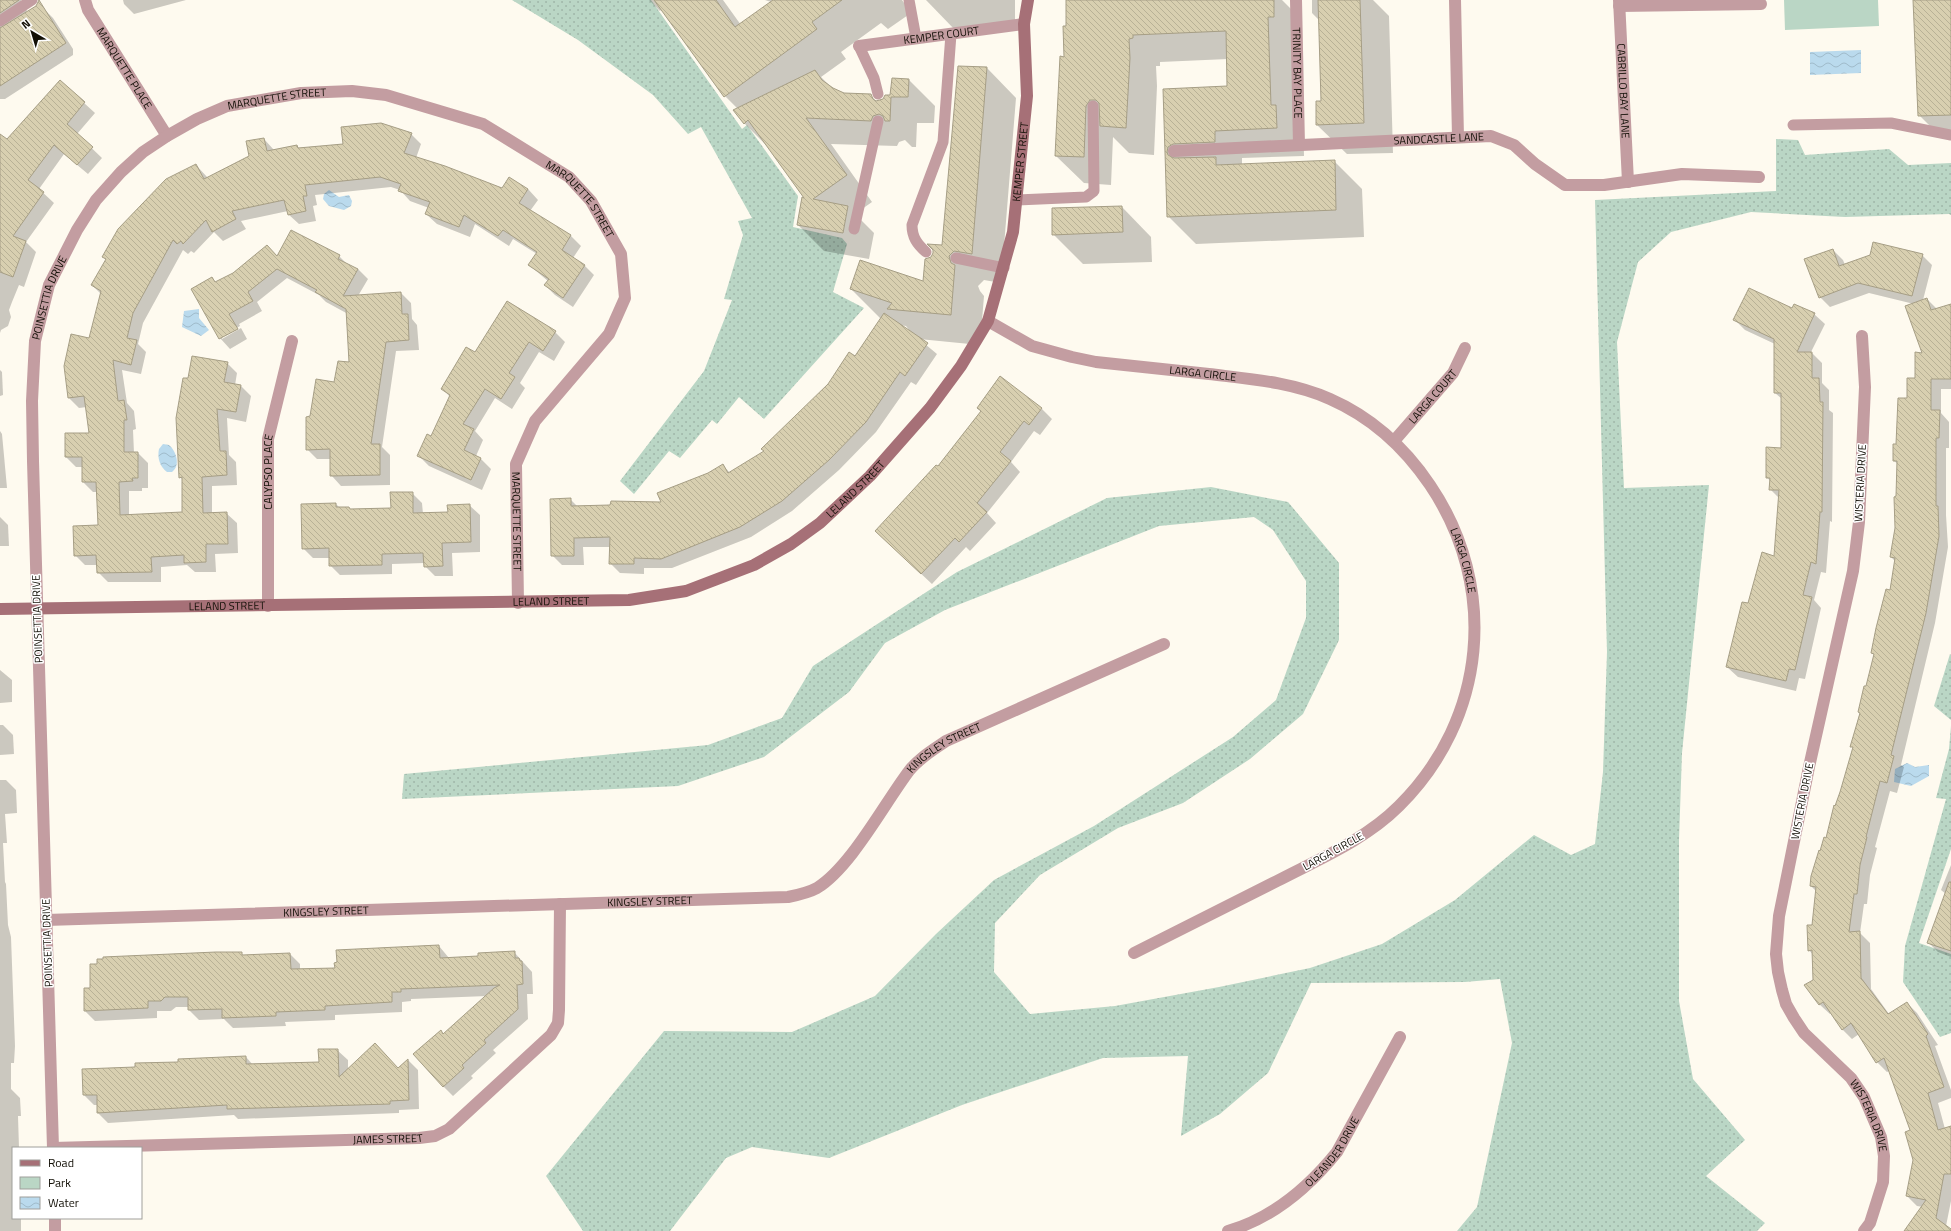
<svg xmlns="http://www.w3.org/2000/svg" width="1951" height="1231" font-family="'Titillium Web',sans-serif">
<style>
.grass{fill:url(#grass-dots)}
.green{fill:#bad6c5}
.water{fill:url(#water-waves)}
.shadow{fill:#0003;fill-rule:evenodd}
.building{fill:url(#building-back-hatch);stroke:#a69e85}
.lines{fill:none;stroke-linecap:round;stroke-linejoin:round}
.lane{stroke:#c39da1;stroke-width:11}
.street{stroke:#c39da1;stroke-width:12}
.secondary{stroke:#a67077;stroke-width:12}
.labels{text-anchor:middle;stroke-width:3;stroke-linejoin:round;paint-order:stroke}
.street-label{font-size:11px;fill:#120f06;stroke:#fff}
</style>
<defs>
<pattern id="grass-dots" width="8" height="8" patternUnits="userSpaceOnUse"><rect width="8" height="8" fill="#bad6c5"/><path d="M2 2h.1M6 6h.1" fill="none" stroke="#9fb6a8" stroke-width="1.8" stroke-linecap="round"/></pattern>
<pattern id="water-waves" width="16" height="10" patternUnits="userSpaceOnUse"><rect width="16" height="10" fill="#badaed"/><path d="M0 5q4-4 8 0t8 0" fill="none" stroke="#9fbaca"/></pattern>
<pattern id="building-back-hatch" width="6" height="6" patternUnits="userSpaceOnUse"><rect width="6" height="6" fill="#d8cfb0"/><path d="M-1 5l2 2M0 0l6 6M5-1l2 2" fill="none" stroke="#b8b196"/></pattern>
</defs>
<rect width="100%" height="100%" fill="#fefaef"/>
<g class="grass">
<path d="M512,0H651L742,129L747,125L798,196L793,227L842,238L847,244L833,292L864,308L764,419L739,397L717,424L712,420L680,458L669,451L634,494L620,481L704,371L732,300L724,299L743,235L738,221L752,218L701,127L688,134L653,95L578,40Z"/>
<path d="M1776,139L1798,140L1805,155L1889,149L1908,165L1951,163V215L1949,214L1845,217L1751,212L1671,232L1638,262L1617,342L1624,488L1709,485L1682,753L1679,840V1001L1693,1079L1745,1140L1706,1176L1765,1223L1757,1231H1457L1477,1207L1512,1043L1500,979L1465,982L1311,983L1268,1073L1220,1114L1181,1136L1188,1056L1103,1058L962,1105L829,1158L752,1147L726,1158L670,1231H583L546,1176L664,1031L792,1032L875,996L936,934L994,880L1094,826L1233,737L1276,700L1306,618V581L1273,530L1254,517L1159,526L945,610L885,643L849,692L764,757L678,786L402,799L404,774L708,745L782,718L813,666L957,572L1107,498L1211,487L1288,502L1339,563V640L1303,714L1250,759L1183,803L1118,828L1040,875L995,923L994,972L1030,1014L1115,1006L1219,987L1310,968L1382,944L1455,900L1534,835L1571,855L1595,844L1603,772L1607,652L1595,200L1776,191Z"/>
<path d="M1950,654L1951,655V720L1934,706Z"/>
<path d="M1951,726V849L1919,943L1951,954V1033L1940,1037L1903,982L1905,946L1946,799L1936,798L1949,749Z"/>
</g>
<path class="green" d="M1784,0H1878L1879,26L1785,30Z"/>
<g class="water">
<path d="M1861,50V73L1810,75V52Z"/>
<path d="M329,190L339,197L349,195L352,201L351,206L344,210L329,206L323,199L324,194Z"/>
<path d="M199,309V318L209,330L201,336L182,327L184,311Z"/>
<path d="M163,444L169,445C176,451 181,465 172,472H167C160,467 157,458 159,449Z"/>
<path d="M1907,763L1915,767L1929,765V776L1911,786L1894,782L1895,769Z"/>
</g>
<g class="shadow">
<path d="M0,0H21L27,11L25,13L43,8L53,18L73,49V55L5,99H0Z"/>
<path d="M123,0H186L134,14L124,4Z"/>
<path d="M649,0H723L741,25L771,2L765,0H902L911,13L888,29L881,23L841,52L846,59L821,77L833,89L844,94L870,95L877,102L891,96L893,79L909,80L935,106L934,123H917L916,147H912L905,140L899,142L897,146L831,144L872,202L855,214L874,233L869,259L824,251L798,225L806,199L769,148L744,123L738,109L725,96L662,9L660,11Z"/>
<path d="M926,0H1015V20L956,31Z"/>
<path d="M1067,0H1282L1301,19L1304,156L1242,158V165L1334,161L1362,189L1364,237L1196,244L1168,216L1164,90L1228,87V59L1160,62V66H1156L1157,86L1154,155L1129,153L1113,137L1111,185L1084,183L1056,156L1068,27Z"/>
<path d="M1312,0H1373L1389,16L1393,153L1347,154L1317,125L1322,102L1319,20L1312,13Z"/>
<path d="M1914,0H1951V135H1939L1919,115Z"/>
<path d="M987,68L1016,98L1001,283L984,280L978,286L980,291L984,296L980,345L919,339L937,354L916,385L911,382L876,432L839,470L792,511L751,537L672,568H644V574L620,573L610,563V547H583L584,565H562L552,555L570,499L578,507L662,503L723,465L730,473L765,452L855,357L881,319L851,289L924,283L932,258L943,246ZM900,325L906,326L910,331Z"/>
<path d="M60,81L95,113L77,134L102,158L88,174L64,154L39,189L54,203L26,242L36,252L24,287L19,285L12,302L9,310L11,317L8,326L1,330L0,333V139L7,141Z"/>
<path d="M411,134L421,144L416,158L502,189H528L538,200L530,211L571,236L581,246L573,258L584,265L594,275L573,307L555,295L545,285L548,281L529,265L537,254L513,239L509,246L475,224L470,237L437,224L426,214L429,208L410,201L400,190L391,187L315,195L317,205L313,206L316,221L299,224L288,214V211L241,221L246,229L223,241L214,232L194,253L191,251L188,254L183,250L143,323L138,344L146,352L141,374L122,370L127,403L134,411L136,429L133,430L134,453H138L148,463V488H142V491H129V515L183,513V480L180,477L189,380L227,363L237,373L235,385L241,386L251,396L246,422L227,418L229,455L236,462L237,485L212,486V514L226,513L237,523L238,553L215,554L216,572H195L187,565L161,567V582H108L98,572L97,565H85L75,555L99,526L98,492H93L83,482V467H76L66,457V434H90L87,407L79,408L69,398L90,339L101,294L92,285L106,260L103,257L196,165L208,178L251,157L264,139L274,150L296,146L300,149L344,145Z"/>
<path d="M1122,207L1151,237L1152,262L1083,264L1053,234Z"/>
<path d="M267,246L278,257L339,256L348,265L358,269L368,279L358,296L401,293L411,303L412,319L417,325L419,350L396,351L382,447L390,455V485L341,486L331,475V459H317L307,449L311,418L350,364L348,314L326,302L319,295L287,278L257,302L262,311L239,324L240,326L222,336V339L241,328L247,339L230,349L220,338L212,278L217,283L234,273Z"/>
<path d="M1833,250L1843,260L1845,265L1922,255L1932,265L1923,300L1927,299L1937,309L1951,305V389H1941V413L1949,422V448H1946V515L1948,547L1935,623L1901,765L1904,767L1897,793L1890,791L1875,847L1877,848L1870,875L1867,904H1864L1860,933L1870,943L1871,989L1889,1014L1907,1003L1917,1013L1938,1045L1935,1046L1951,1090V1098L1938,1103L1945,1129L1951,1127V1201L1946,1226L1951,1231H1906L1923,1207L1917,1206L1907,1196L1914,1160L1911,1131L1889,1071L1887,1072L1877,1062L1859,1034L1852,1039L1842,1029L1831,1013L1830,1014L1819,1004L1814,980L1813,955L1809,950L1817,892L1811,886L1854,748L1851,746L1875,655L1872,653L1891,591L1896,562L1891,557L1896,528L1898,464L1894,461L1908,399L1924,354L1914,304L1869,293L1830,307L1820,297Z"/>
<path d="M508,302L555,332L565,342L554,361L539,352L520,383L525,388L512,409L495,398L475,431L483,440L476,456L481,459L491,469L482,490L429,466L419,456L432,438L450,397L442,388L475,354Z"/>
<path d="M1794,305L1814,314L1825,324L1811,352L1822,363V383L1829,390V410L1833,413L1832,522L1830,521L1826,573L1821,572L1814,600L1821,608L1805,679L1799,678L1796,691L1738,677L1727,667L1749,604L1775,557L1780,499L1770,489V481L1767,477L1782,449V399L1775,393V344L1745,330L1735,320L1793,309Z"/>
<path d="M0,370L2,372L3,395L0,396Z"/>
<path d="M1042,409L1052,419L1040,435L1034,431L1011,462L1020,472L987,513L996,523L970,551L966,547L932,584L886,541L938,467Z"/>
<path d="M0,431L2,434L7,488H0Z"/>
<path d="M412,493L422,503L423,514L449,513L469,505L480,515V552L452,553L453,576H435L425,566V563L392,564V574L340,575L330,565V558H313L303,548L336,504L340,508L351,510L392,509Z"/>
<path d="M0,517L8,525L9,546H0Z"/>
<path d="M0,670L12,680V702L0,703Z"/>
<path d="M0,725H3L13,735L14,754L0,755Z"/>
<path d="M0,780H6L16,790L17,813L5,814L7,843H3L5,882L6,884L8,925L11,937L15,1046L14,1063H11V1089L20,1098L21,1116H18L19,1148H13V1218H21V1231H0Z"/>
<path d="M1951,865V957L1938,952L1928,942L1946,894L1941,890Z"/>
<path d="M439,946L449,958L479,957L514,952L532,972L533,994H527L528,1019L493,1050L496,1053L471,1076L473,1078L453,1096L443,1086L441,1031L444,1034L487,996L411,999V1001L402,1002V1012L335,1015V1020L285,1022L286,1026L233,1028L224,1019L199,1020L189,1010V1007H176L171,1011H157V1018L95,1021L85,1011L91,989L241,953L244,956L290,954L300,964V970L336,968Z"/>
<path d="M337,1050L348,1060V1069H398L408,1060L418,1070L419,1109L399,1110V1113L238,1119L234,1115L108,1123L98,1113V1105H94L84,1095L136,1068L246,1057L253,1065L320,1063Z"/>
</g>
<g class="building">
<path d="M0,0H19L0,13Z"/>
<path d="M39,0L66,43L0,86V28L36,6Z"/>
<path d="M654,0H716L735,27L773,0H842L812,22L817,29L724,97Z"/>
<path d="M1066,0H1274V17H1268L1271,105H1276L1277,128L1215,131V142L1173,144L1168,147L1167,152L1168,155L1174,158L1216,157V165L1335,160L1336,210L1167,217L1163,89L1227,86L1226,31L1133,35V38L1129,39L1130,58L1126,128L1100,126L1099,103L1096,100H1090L1086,106L1084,157L1055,156L1060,56L1064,57L1063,26H1066Z"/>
<path d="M1318,0H1360L1364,123L1316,125V101H1321Z"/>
<path d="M1913,0H1951V115L1918,116Z"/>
<path d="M958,66L987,67L972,254L954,251L949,256L951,263L955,265L951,315L887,309L892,303L850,289L860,260L923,281L925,259L931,257L933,253V250L927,244L942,245Z"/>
<path d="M815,70L822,80L833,88L844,93L871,94L873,99L876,101L883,99L885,95H890L892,78L909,79L908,97H891L890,121H885L883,116L879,114L873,116L871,121L806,118L847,175L813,199L848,206L843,233L797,225L802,197L804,198L748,120L744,124L733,110Z"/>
<path d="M60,80L85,102L67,124L93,147L77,165L54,145L28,180L44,192L13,236L26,241L13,277L0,272V134L7,139Z"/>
<path d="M381,123L412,133L404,153L445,166L502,188L509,177L528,189L519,203L571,235L562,250L585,265L563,298L544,285L549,279L528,265L537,252L503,230L498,236L464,215L459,227L425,214L430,202L398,191L401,184L380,177L305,185L307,196H303L306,211L288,215L284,200L232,211L236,219L212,232L206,220L183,244L181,241L177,244L173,240L133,313L127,338L137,340L131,365L113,360L118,401L124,400L127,420H124V452H138V478H132L133,481L119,482L120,515L182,512V477L179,478L176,418L183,378H188L192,356L228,362L224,382L241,385L236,412L217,409L220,451H226L227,475L202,477L203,513L227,512L228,544H206V562L184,563V555L151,557L152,572L97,573L96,555L74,556L73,526L98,525L96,482H82V457H65V433H89L84,396L68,398L64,366L71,334L89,338L101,291L91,285L106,259L102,257L118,229L166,179L196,164L204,179L249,156L246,141L264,138L267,151L297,145L298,148L343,144L341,127Z"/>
<path d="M1122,206L1123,232L1052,235V208Z"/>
<path d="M291,230L340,255L338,259L358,269L343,296L401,292L402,314H408L409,340L386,342L371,444H380V475L330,476V449L306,450V417L310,416L316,379L334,382L338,361L349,362L346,309L315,292L317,290L277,269L248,292L253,301L229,314L238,329L219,339L191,289L212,277L215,282L233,273L267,245L277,256Z"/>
<path d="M1873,242L1923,254L1912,296L1858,283L1819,298L1804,259L1833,249L1839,266L1870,255Z"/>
<path d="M1749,288L1792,308L1794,304L1815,313L1797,352H1812V378H1819L1820,402H1823L1822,512H1820L1816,564L1811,562L1803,595L1812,597L1795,670L1789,669L1786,681L1726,667L1742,602L1748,603L1762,552L1774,556L1779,490H1769L1770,478H1766V447L1781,448V393H1774V339L1733,320Z"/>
<path d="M1927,298L1931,310L1951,304V379H1931V410H1940L1939,438H1936V506H1938L1939,536L1926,613L1891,755L1894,756L1887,783L1880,781L1866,837H1867L1860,865L1857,894H1854L1849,932L1860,931L1861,978L1888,1014L1907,1002L1928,1034L1926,1036L1944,1087L1928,1093L1938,1130L1951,1126V1174H1944L1936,1218L1951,1229V1231H1904L1926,1200L1906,1196L1913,1160L1905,1132L1910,1130L1884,1058L1876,1063L1851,1023L1842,1030L1823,1002L1819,1005L1804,985L1813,980L1812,950L1808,951L1807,925H1812L1816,887L1810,886L1811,876L1819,850L1820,851L1824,837L1826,838L1834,805L1835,806L1840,792L1853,747H1850L1860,713L1858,712L1864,686H1866L1874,654L1871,653L1876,628L1886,589L1890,590L1895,558L1890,557L1895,528L1894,497L1896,496L1897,461H1893V444H1896L1898,398H1907V378H1915V352L1922,353L1905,306Z"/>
<path d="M507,301L556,331L543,351L529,342L509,373L515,377L501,399L485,389L463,424L474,429L464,450L481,458L471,480L417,456L427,434L431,436L450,395L441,389L466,347L475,352Z"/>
<path d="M884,313L928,343L905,376L900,372L866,422L829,460L782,501L740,527L661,559L634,558V564H609L610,537L574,538V556H551L550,499L571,498V506L610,505L611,501L661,502L657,493L708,473L723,464L728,473L764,451L761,449L828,384L849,352L855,356Z"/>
<path d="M1000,376L1042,408L1029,425L1024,421L1000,452L1011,461L977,503L987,512L959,542L955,538L921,574L875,531L936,465L938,466L981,411L977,408Z"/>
<path d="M390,492H413V513L448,512L447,505L470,504L471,542L442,543L443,566L424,567L423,553L382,554V565L329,566V548L302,549L301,504L336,503V507H349L350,509L391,508Z"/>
<path d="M1949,882H1951V951L1927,943Z"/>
<path d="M439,945L440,958L478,956V953L515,951V958H519L520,961H522L523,984L517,985L518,1009L484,1040L486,1043L462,1065L464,1068L443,1087L413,1054L441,1030L443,1034L494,988L500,985L401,989V992H392V1002L325,1006V1010L276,1012V1016L222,1018V1009L188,1010V997H165L161,1001H148V1008L84,1011V988H90V964H97V959H103V957L216,952H242V955L290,953L291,969L335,968L334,963L337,962L336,950Z"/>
<path d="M375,1043L398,1068L408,1059L409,1100L390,1101V1104L227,1109V1105L97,1113V1095H83L82,1069L135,1067V1063L178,1062V1059L246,1056V1064L319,1062L318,1049H338L339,1077Z"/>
</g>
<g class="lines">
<g class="lane">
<path d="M909,0L916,38"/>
<path d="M0,21L32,0"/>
<path d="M859,46L874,78L878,94"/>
<path d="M1793,125L1891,123L1951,135"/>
<path d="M1017,200L1086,197L1094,191L1093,106"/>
<path d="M854,229L878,121"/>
<path d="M926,252C917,244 912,237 912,225L943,142L951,34"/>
<path d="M956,258L1004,268"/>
</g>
<g class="street">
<path id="s1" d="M85,0L88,10L167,136"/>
<path id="s2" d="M1296,0L1299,145"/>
<path d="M1455,0L1458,137"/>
<path id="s3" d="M1619,0L1628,182"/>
<path d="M1619,6L1761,4"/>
<path id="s4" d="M859,46L1024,24"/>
<path id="s5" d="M1174,151L1491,136L1514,145L1535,164L1565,185H1604L1682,174L1759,177"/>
<path id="s6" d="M988,321L1032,346L1072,357L1096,362C1134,366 1172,370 1209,374C1250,379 1292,382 1330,399C1371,417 1405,448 1430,485C1499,587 1487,719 1399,806C1365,840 1319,859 1277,881C1229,905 1181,929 1134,953"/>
<path id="s7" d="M1862,336L1865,387L1859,522L1853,571L1809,767L1779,916L1776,954L1778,972L1782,990L1786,1004L1794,1018L1804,1033L1851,1078L1864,1097L1881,1137L1884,1156L1883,1182L1870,1223L1864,1231"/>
<path id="s8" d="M1394,441L1453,373L1465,348"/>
<path id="s9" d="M268,606V439L292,341"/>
<path id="s10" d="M46,920L788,897C798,895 808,893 817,888C851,867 884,804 909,771C919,758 933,750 946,741L1164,644"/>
<path id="s11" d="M53,1148L33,461L32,401L35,341L49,285L77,230L96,200L121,172L143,152L167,136L197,119L227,106L301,93L352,91L386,95L483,124L569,177L591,201L621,254L625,298L609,334L535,421L516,464L518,603"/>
<path id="s12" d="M53,1148L419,1138L435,1136L449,1129L551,1035L558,1023L559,1010L560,904"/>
<path d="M55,1218V1231"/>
<path id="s13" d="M1228,1231C1273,1218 1308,1188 1337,1152L1400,1037"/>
</g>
<path class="secondary" id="s14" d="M0,609L629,600L686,591L754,565L791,544L820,523L870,476L930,408L961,366L988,321L1013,232L1027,96L1024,24L1028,0"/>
</g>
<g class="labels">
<g class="street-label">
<text dy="4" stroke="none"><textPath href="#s4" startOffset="83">KEMPER COURT</textPath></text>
<text dy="4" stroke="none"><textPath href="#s1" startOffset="79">MARQUETTE PLACE</textPath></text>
<text dy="4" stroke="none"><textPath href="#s2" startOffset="73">TRINITY BAY PLACE</textPath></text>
<text dy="4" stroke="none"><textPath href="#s3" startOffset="91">CABRILLO BAY LANE</textPath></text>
<text dy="4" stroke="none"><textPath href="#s11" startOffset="1176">MARQUETTE STREET</textPath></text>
<text dy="4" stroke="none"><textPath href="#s5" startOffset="265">SANDCASTLE LANE</textPath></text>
<text dy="4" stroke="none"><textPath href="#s14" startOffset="1265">KEMPER STREET</textPath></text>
<text dy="4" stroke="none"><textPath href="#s11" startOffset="1512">MARQUETTE STREET</textPath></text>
<text dy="4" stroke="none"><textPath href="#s11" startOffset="853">POINSETTIA DRIVE</textPath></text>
<text dy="4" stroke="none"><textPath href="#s6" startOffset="224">LARGA CIRCLE</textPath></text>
<text dy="4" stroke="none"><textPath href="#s8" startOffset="59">LARGA COURT</textPath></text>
<text dy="4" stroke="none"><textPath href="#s9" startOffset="134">CALYPSO PLACE</textPath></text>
<text transform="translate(1860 483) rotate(-87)" y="4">WISTERIA DRIVE</text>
<text dy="4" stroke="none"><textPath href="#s14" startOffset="887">LELAND STREET</textPath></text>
<text dy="4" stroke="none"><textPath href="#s11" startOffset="1884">MARQUETTE STREET</textPath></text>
<text dy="4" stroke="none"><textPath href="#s6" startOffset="571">LARGA CIRCLE</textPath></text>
<text dy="4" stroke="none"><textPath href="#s14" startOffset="551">LELAND STREET</textPath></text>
<text dy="4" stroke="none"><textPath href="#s14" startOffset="227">LELAND STREET</textPath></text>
<text transform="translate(37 619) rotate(-92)" y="4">POINSETTIA DRIVE</text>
<text dy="4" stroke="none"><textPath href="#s10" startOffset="965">KINGSLEY STREET</textPath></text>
<text transform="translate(1802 801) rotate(-79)" y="4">WISTERIA DRIVE</text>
<text transform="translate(1333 851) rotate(-29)" y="4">LARGA CIRCLE</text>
<text dy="4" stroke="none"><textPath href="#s10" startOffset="604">KINGSLEY STREET</textPath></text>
<text dy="4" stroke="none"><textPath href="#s10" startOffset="280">KINGSLEY STREET</textPath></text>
<text transform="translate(47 943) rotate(-92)" y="4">POINSETTIA DRIVE</text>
<text dy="4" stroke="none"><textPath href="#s7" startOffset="819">WISTERIA DRIVE</textPath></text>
<text dy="4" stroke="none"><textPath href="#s12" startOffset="335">JAMES STREET</textPath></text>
<text dy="4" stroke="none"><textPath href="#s13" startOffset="134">OLEANDER DRIVE</textPath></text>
</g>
</g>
<rect x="12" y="1147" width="130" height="72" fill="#ffffff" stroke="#a09f9b"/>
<rect x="20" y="1160" width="20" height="6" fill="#a67077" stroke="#a09f9b"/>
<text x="48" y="1167" font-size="12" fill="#120f06">Road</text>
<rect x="20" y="1177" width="20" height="12" fill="#bad6c5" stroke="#a09f9b"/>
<text x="48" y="1187" font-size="12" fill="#120f06">Park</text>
<rect x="20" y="1197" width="20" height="12" fill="url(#water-waves)" stroke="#a09f9b"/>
<text x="48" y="1207" font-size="12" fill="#120f06">Water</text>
<g transform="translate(32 32) rotate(322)" stroke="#ffffff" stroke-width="3" paint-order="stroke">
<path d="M0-3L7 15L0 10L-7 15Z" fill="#120f06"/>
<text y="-6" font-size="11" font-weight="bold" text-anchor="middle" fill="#120f06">N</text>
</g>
</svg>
